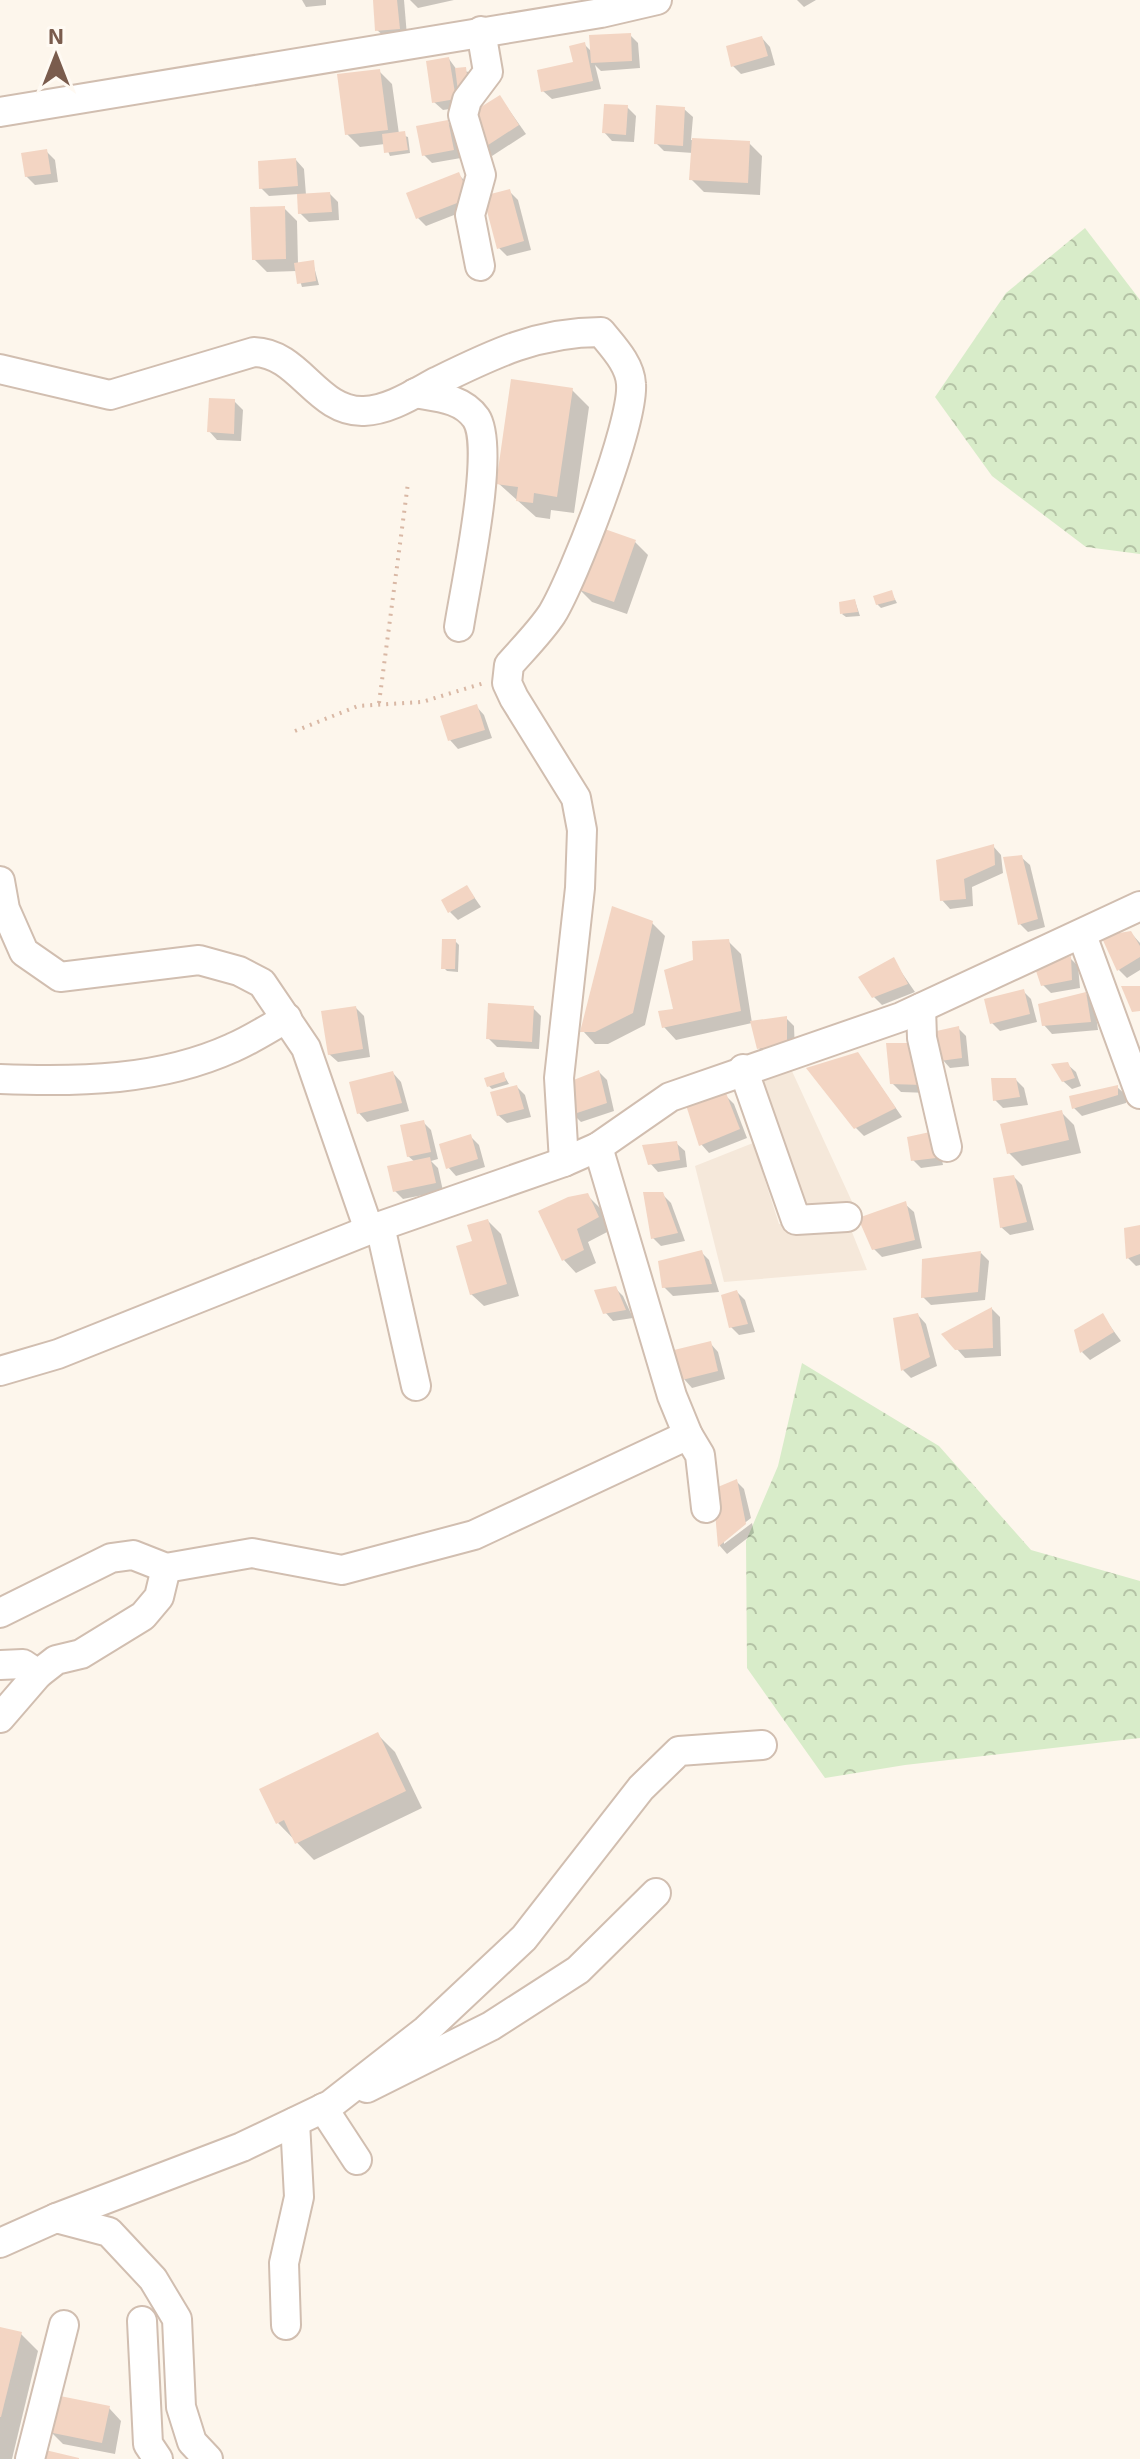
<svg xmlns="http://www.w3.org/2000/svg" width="1140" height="2459" font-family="'Exo 2',sans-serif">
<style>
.residential{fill:#f5e8da}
.forest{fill:url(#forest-crowns)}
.shadow{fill:#0003}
.building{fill:#f3d5c3}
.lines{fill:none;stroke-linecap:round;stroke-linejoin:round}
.minor-casing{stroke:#d1beb0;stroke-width:32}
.path{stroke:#d9b8a5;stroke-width:4;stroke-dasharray:2 6;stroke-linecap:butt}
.minor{stroke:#fff;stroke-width:28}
</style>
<defs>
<pattern id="forest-crowns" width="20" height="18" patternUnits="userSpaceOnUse" patternTransform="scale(2)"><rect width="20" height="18" fill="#d8ecc9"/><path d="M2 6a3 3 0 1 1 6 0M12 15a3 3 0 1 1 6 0" fill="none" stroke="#b4c2a5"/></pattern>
</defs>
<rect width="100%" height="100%" fill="#fdf6ec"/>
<g class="residential">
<path d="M791,1069L854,1206L804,1212L757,1082Z"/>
<path d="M753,1143L779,1224L850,1227L867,1270L724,1282L695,1166Z"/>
</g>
<g class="forest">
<path d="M1085,228L1140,300V554L1086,547L992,476L935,397L1006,293Z"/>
<path d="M802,1363L939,1446L1031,1550L1140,1581V1738L905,1765L825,1778L747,1668L746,1541L778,1466Z"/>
</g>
<g class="shadow">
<path d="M302,0H326V5L306,7Z"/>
<path d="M375,0H404L407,36L386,38L377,30Z"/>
<path d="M410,0H454L418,8Z"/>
<path d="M797,0H816L804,7Z"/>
<path d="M630,35L638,43L640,68L601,71L595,65L601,89L552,99L543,91L575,64L585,45L592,52Z"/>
<path d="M762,38L770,47L775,65L741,74L733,66Z"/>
<path d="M449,59L457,70L469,72L472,93L463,107L443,110L434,102Z"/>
<path d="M379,71L392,84L399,134L408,137L410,153L390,156L385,144L360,147L347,134Z"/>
<path d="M500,97L526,134L492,156L484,148Z"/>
<path d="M627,107L636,116L634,142L612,141L604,132Z"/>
<path d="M684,109L693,117L691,140L749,143L762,156L760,195L704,192L691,179L693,153L664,151L656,143Z"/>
<path d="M447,122L456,131L461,158L432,163L424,155Z"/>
<path d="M47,152L55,160L58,182L35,185L26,176Z"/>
<path d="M296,160L304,169L306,195L330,194L338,202L339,220L309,222L300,213L299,194L269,196L261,188Z"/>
<path d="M459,175L467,183L477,206L426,226L418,218Z"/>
<path d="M510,192L518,200L531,250L507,256L499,248Z"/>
<path d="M284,208L297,221L298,264L313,263L319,285L302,287L297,271L267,272L254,259Z"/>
<path d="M572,390L589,407L574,513L551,510L550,519L536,517L498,483Z"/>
<path d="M234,401L243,410L241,441L217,440L209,431Z"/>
<path d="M635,542L648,555L627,614L592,602L579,589Z"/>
<path d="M891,592L897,603L881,608L877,604Z"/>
<path d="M855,601L860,616L846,617L842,614Z"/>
<path d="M476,706L484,715L492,738L458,749L450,740Z"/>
<path d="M993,846L1001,855L1003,873L972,887L973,906L950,909L942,900Z"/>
<path d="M1021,857L1030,865L1045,927L1028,932L1020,924Z"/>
<path d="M467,887L481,907L458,920L450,912Z"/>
<path d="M652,923L665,936L645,1025L608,1044H595L583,1031Z"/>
<path d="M1131,933L1140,943V970L1127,978L1119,970Z"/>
<path d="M455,941L459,945L458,972L447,971L444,968Z"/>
<path d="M728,941L741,954L752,1023L786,1018L794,1026L795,1052L767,1057L759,1048L752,1023L676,1040L664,1027L676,1010L695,961Z"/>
<path d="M1070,958L1078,966L1080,988L1051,993L1042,984Z"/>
<path d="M893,960L915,992L882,1005L873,996Z"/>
<path d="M1023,991L1031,999L1037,1022L1000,1031L992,1023Z"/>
<path d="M1086,994L1094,1002L1098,1030L1052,1034L1044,1025Z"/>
<path d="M356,1008L364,1016L370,1057L338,1062L329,1054Z"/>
<path d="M533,1008L541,1016L539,1049L497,1047L488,1038Z"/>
<path d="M958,1028L966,1036L969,1066L950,1068L942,1059Z"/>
<path d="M889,1045L929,1093L901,1092L892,1083Z"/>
<path d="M858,1054L902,1117L864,1136L855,1127Z"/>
<path d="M1067,1064L1076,1072L1081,1086L1072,1089L1063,1081Z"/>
<path d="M599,1072L607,1080L614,1111L581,1122L573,1114Z"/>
<path d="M393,1073L401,1082L409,1111L367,1122L359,1113Z"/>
<path d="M503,1074L509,1084L492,1089L489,1086Z"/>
<path d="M1016,1080L1024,1088L1028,1105L1003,1108L995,1100Z"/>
<path d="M517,1087L525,1095L531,1117L507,1123L498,1115Z"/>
<path d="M1117,1087L1126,1095V1103L1082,1116L1074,1108Z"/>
<path d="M725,1095L734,1104L747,1138L709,1153L701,1144Z"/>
<path d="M1061,1112L1074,1125L1081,1153L1022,1166L1009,1153Z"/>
<path d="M423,1122L431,1130L438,1159L431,1161L438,1168L443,1191L403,1199L395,1191L415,1162L408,1156Z"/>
<path d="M470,1136L479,1145L485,1167L456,1176L448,1167Z"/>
<path d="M938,1142L943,1165L921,1168L913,1160Z"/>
<path d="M676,1143L685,1151L687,1167L658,1172L650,1163Z"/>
<path d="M1014,1177L1022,1185L1034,1230L1010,1235L1001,1227Z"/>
<path d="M662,1194L671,1203L685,1241L661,1246L653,1238Z"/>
<path d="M587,1195L600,1208L611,1230L588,1242L596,1263L576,1273L564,1260Z"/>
<path d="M905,1204L914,1212L922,1248L882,1257L874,1249Z"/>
<path d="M488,1221L501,1234L519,1296L484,1306L471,1294L474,1243Z"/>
<path d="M1140,1227V1265L1136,1266L1128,1258Z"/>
<path d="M701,1252L709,1260L719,1292L673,1296L664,1287Z"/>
<path d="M981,1253L989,1261L985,1300L931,1305L923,1297Z"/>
<path d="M615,1288L623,1296L633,1318L613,1321L605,1312Z"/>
<path d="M737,1292L745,1300L755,1332L739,1335L731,1327Z"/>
<path d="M992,1309L1000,1317L1001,1356L965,1358L957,1349Z"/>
<path d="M918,1315L926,1324L937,1366L911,1378L903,1370L896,1320Z"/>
<path d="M1102,1315L1121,1341L1090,1360L1082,1352Z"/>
<path d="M710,1343L718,1352L725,1379L692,1388L684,1379Z"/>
<path d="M736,1481L744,1489L751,1518L724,1539V1544L752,1523L754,1533L727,1554L720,1546L716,1490Z"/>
<path d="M378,1735L395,1752L422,1808L314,1860L278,1823Z"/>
<path d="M0,2329L21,2334L38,2351L12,2459H0Z"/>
<path d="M109,2408L121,2421L115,2454L63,2444L50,2431Z"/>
</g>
<g class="building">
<path d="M373,0H397L400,29L375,31Z"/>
<path d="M631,33L632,61L591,63L589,35Z"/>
<path d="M762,36L768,56L731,67L726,46Z"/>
<path d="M585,42L593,81L541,92L537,70L573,62L569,46Z"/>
<path d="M449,57L456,99L432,103L426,61Z"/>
<path d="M466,67L469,90L458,91L455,68Z"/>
<path d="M380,69L388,130L345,135L337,74Z"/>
<path d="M500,95L519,125L482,149L468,115Z"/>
<path d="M604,104L628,105L626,135L602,133Z"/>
<path d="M656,105L685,107L683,146L654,144Z"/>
<path d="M448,120L454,150L422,156L416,126Z"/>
<path d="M405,131L408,150L384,153L382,134Z"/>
<path d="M692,138L750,141L748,183L689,180Z"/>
<path d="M47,149L51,174L25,177L21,153Z"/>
<path d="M296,158L298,186L259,189L258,161Z"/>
<path d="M459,172L470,198L416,219L406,193Z"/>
<path d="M510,189L524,241L497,249L483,196Z"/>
<path d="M330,192L332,212L298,214L297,194Z"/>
<path d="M285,206L286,259L252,260L250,207Z"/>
<path d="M314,260L316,281L297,284L294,263Z"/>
<path d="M511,379L573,388L557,497L534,493L533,503L516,501L518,487L496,484Z"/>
<path d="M209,398L235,399L234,434L207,432Z"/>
<path d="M599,527L636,540L614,602L577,589Z"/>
<path d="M892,590L895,600L876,605L873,596Z"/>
<path d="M855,599L858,612L840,614L839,602Z"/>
<path d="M477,704L485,730L448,741L440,716Z"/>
<path d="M994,844L995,865L964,879L966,899L940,901L936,860Z"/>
<path d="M1022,855L1038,919L1018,925L1003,857Z"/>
<path d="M467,885L475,898L448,913L441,900Z"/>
<path d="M612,906L653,921L633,1013L595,1032H580Z"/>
<path d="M1131,931L1140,946V957L1117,971L1101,936Z"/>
<path d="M442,939H456L455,969H441Z"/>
<path d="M729,939L741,1011L662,1028L658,1011L673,1009L664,970L693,960L692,941Z"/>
<path d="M1071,956L1072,980L1041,986L1035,968Z"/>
<path d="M894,957L908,984L872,998L858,977Z"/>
<path d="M1121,986H1140V1011L1132,1012Z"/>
<path d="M1024,989L1030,1014L990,1024L984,999Z"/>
<path d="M1086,992L1091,1022L1042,1026L1038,1004Z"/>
<path d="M488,1003L534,1006L532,1042L486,1039Z"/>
<path d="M356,1006L363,1049L328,1055L321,1011Z"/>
<path d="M787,1016V1044L757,1049L750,1021Z"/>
<path d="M959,1026L962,1058L940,1061L932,1032Z"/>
<path d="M886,1043H915L922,1085L890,1084Z"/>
<path d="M858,1052L896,1108L854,1129L806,1068Z"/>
<path d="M1068,1062L1075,1078L1062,1082L1051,1064Z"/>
<path d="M599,1070L607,1103L571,1115V1081Z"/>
<path d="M393,1071L402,1103L357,1114L349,1082Z"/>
<path d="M504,1072L506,1081L487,1087L484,1078Z"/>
<path d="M991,1078H1016L1020,1097L993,1101Z"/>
<path d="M517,1085L524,1109L497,1116L490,1092Z"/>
<path d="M1118,1085V1095L1072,1109L1069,1096Z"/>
<path d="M726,1093L740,1129L699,1146L686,1105Z"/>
<path d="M1062,1110L1069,1140L1007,1154L1000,1124Z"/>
<path d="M424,1120L431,1152L407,1157L400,1125Z"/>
<path d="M930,1132L936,1158L911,1161L907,1137Z"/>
<path d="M471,1134L478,1159L446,1169L439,1144Z"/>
<path d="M677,1141L680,1160L648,1165L642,1145Z"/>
<path d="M430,1157L436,1183L393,1192L387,1166Z"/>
<path d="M1014,1175L1027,1222L1000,1228L993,1178Z"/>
<path d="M643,1192H663L678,1233L651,1239Z"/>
<path d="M588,1193L599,1217L577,1229L584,1250L562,1261L538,1211L568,1197Z"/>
<path d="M906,1201L915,1240L872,1250L858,1218Z"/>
<path d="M488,1219L507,1284L470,1295L456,1246L472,1241L467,1225Z"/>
<path d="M1140,1225V1254L1126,1259L1124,1228Z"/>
<path d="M702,1250L712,1284L662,1288L658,1261Z"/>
<path d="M981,1251L978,1292L921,1298L922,1259Z"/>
<path d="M616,1286L626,1310L603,1314L594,1290Z"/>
<path d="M737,1290L748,1324L729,1328L721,1295Z"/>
<path d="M992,1307L993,1348L955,1350L941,1334Z"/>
<path d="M918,1313L930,1357L901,1371L893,1318Z"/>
<path d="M1103,1313L1114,1332L1080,1353L1074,1330Z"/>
<path d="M711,1341L718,1371L682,1380L674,1350Z"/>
<path d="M737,1479L746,1524L718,1547L713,1489Z"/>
<path d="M378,1732L406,1791L295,1844L284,1820L276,1824L259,1789Z"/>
<path d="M0,2327L22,2332L1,2417H0Z"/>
<path d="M55,2395L110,2406L102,2443L48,2432Z"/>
<path d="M37,2448L79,2458V2459H34Z"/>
</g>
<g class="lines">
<g class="minor-casing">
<g id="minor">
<path d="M0,112L601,13L657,0"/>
<path d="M480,266L470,215L481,175L463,115L467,100L488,72L481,31"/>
<path d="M0,369L110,395L254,352C300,353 317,413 364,411C390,410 415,393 438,381C493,354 538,332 601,332C613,347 630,364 631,384C634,423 574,578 552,614C540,632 523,649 509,665L507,683L514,698L576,798L582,830L580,888L559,1078L564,1162"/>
<path d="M415,393C437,397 462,398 476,418C496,448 465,587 459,627"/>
<path d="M0,881L5,909L24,952L60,977L199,960L239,971L262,983L306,1048L369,1230"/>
<path d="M1082,935L1140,1094"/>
<path d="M921,1008L922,1038L947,1147"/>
<path d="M743,1069L796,1220L847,1217"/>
<path d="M0,1079C79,1082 159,1081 232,1048C251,1040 269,1028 287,1018"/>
<path d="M380,1226L416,1386"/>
<path d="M0,1371L58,1354L369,1230L564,1162L598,1147L670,1097L901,1017L1140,906"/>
<path d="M688,1435L700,1455L706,1508"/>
<path d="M0,1613L111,1558L133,1555L166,1568L252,1553L342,1570L474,1535L688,1435L672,1396L598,1147"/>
<path d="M0,1665L23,1664L38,1674L56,1660L81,1654L143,1616L159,1597L166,1568"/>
<path d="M0,1718L38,1674"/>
<path d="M367,2088L491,2026L578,1970L656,1893"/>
<path d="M323,2108L357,2160"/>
<path d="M56,2218L242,2147L330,2105L426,2030L524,1938L641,1788L679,1751L762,1745"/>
<path d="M0,2243L56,2218L109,2232L153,2279L177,2319L181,2407L192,2442L208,2459"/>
<path d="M142,2321L148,2444L158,2459"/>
<path d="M286,2325L284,2263L299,2197L295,2122"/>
<path d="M30,2459L64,2325"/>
</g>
</g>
<g class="path">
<path d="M379,703L408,483"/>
<path d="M295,731L358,706L422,702L484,683"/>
</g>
<use href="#minor" class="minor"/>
</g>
<g transform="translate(56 56)" stroke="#fffaf3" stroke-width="6" paint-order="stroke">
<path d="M0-6L14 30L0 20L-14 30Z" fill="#7a5c4d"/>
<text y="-12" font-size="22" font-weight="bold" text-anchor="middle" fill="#7a5c4d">N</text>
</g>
</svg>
